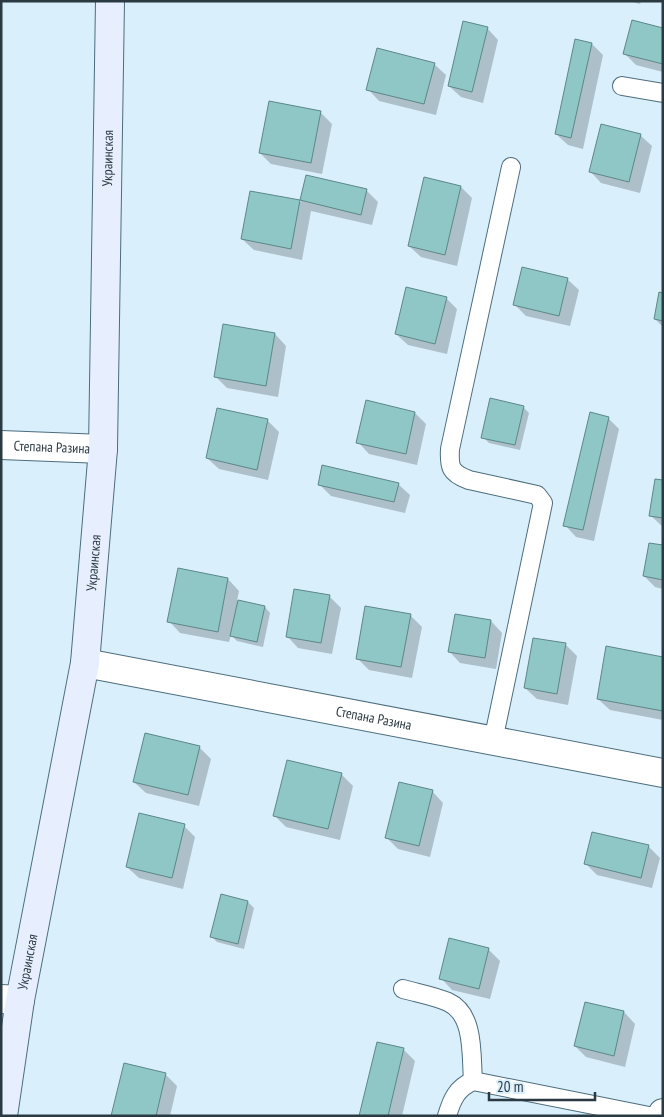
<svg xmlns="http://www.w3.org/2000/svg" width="664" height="1117" font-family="'PT Sans Narrow',sans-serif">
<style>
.shadow{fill:#0003}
.building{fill:#8fc7c7;stroke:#5c8787}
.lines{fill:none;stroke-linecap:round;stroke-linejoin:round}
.lane-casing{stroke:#4b6d7e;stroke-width:20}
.street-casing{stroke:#4b6d7e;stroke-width:30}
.secondary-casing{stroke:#4b6d7e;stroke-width:30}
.lane{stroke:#fff;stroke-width:18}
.street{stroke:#fff;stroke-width:28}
.secondary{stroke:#e7effe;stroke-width:28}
.labels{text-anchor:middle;stroke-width:4;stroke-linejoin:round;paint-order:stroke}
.street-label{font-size:14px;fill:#2b3a42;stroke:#d9effb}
</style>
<rect width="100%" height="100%" fill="#d9effb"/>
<g class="shadow">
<path d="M628,1H641L640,4Z"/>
<path d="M487,28L498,40L483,103L461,97L449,86Z"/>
<path d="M663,29V72L636,65L625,54Z"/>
<path d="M592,44L603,55L583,149L568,145L556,134Z"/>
<path d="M434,64L446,75L436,115L379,101L368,89Z"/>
<path d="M320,112L332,124L322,174L271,164L260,153Z"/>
<path d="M640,135L652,146L640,193L601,183L590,171Z"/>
<path d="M307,177L367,191L378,202L372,225L311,211L302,260L254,250L242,239L251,193L301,202Z"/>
<path d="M461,187L472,198L457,266L421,257L409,246Z"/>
<path d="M567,279L579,290L570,326L526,316L515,305Z"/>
<path d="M663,294V327L655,319Z"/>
<path d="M446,298L457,309L447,354L408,345L396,334Z"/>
<path d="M275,334L286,346L278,397L227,388L216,377Z"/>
<path d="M523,407L529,413L520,450L489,443L483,437Z"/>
<path d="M415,413L426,424L417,465L369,454L358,442Z"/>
<path d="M608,418L619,429L594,541L576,537L565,525Z"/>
<path d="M267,420L279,432L268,480L219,469L207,458Z"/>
<path d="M663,482V527L650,515Z"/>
<path d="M319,484H398L410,495L405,513L331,496Z"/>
<path d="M663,546V589L655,587L644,576Z"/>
<path d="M228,579L239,591L237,601L265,607L270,613L263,647L237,641L231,635L229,642L180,633L169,621Z"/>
<path d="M329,596L341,608L332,654L298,648L287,636Z"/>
<path d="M410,615L422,627L412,678L369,670L358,659Z"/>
<path d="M456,615L491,621L502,633L496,669L460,663L449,651Z"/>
<path d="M566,645L577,656L568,705L537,699L525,688Z"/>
<path d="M663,658V720L610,710L598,699Z"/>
<path d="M146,734L200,748L211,759L199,806L146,793L134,782Z"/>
<path d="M287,762L342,775L353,786L340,840L286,827L275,816Z"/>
<path d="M432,791L443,803L430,857L398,849L387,838Z"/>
<path d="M184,826L195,837L183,889L139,878L127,867Z"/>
<path d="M648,846L660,858L652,888L597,875L586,864Z"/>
<path d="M248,902L254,908L244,949L217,942L212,937Z"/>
<path d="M488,949L500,961L490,999L452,990L441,978Z"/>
<path d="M586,1003L624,1012L635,1024L625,1067L586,1057L575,1046Z"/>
<path d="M404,1050L415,1061L402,1116H361Z"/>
<path d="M165,1074L177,1086L170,1116H113Z"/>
</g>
<g class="building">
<path d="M632,20L663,28V64L623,54Z"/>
<path d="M463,21L488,27L472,92L448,86Z"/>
<path d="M575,39L592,43L571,138L555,134Z"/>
<path d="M377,48L435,63L424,104L366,90Z"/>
<path d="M269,101L321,111L311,163L259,153Z"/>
<path d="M601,124L641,134L629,182L589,172Z"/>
<path d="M306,175L367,189L361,215L300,200Z"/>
<path d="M424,177L461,186L445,255L408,246Z"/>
<path d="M250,191L300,200L291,249L241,239Z"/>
<path d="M522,267L568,278L559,316L513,305Z"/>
<path d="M406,287L447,297L435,344L395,334Z"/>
<path d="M659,292L663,293V321L654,319Z"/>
<path d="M223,324L275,333L266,386L214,377Z"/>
<path d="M490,398L524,406L515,445L481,438Z"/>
<path d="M366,400L415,412L406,454L356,443Z"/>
<path d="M217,408L268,419L257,470L206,458Z"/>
<path d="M590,412L609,417L583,530L563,526Z"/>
<path d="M322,465L399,483L394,502L318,485Z"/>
<path d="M655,479L663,480V518L649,516Z"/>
<path d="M649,543L663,545V580L643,576Z"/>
<path d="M178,568L228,578L218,632L167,622Z"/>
<path d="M294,589L330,595L321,643L286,637Z"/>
<path d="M238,600L265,606L257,642L230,636Z"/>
<path d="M365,606L411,614L401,667L356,659Z"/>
<path d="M455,614L491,620L485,658L448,652Z"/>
<path d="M533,638L566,643L557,694L524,688Z"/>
<path d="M606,646L663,657V711L597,699Z"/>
<path d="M145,733L200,746L188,795L133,782Z"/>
<path d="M287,760L342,773L328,829L273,816Z"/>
<path d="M399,782L433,790L419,846L385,838Z"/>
<path d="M139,813L185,824L172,878L126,867Z"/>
<path d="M592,832L649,845L641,878L584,864Z"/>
<path d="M221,894L248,901L238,944L210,937Z"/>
<path d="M449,938L489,948L479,989L439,979Z"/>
<path d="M585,1002L624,1011L614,1056L574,1046Z"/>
<path d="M377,1042L404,1048L388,1116H359Z"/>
<path d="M124,1063L166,1073L156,1116H111Z"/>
</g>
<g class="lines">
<g class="lane-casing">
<g id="lane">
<path d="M622,86L663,93"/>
<path d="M493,741L543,503L537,495L469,480C450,473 449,467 450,449L511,167"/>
<path d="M403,989C417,993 434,996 448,1002C475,1014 471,1056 473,1081"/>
<path d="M447,1116C452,1099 457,1088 473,1081L649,1116"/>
</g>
</g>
<g class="street-casing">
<g id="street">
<path id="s1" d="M1,445L103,449"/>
<path id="s2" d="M85,663L663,773"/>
<path d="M1,999L20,1000"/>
<path d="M662,1116L663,1113"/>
</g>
</g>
<g class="secondary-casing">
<g id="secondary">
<path id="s3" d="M3,1116L20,1000L85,663L103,449L110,1"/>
</g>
</g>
<use href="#lane" class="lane"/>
<use href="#street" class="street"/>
<use href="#secondary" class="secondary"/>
</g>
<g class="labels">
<g class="street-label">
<text dy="5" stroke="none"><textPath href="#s3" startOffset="966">Украинская</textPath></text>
<text dy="5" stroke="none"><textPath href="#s1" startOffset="51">Степана Разина</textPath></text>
<text dy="5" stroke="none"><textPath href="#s3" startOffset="561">Украинская</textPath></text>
<text dy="5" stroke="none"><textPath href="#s2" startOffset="294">Степана Разина</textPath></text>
<text dy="5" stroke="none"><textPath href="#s3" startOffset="156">Украинская</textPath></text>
</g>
</g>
<rect width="664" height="1117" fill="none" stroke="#2b3a42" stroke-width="5"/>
<path d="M489 1092v8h106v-8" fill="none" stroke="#2b3a42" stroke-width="2.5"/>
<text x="497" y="1092" font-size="15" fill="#2b3a42" stroke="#d9effb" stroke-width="4" paint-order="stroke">20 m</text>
</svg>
